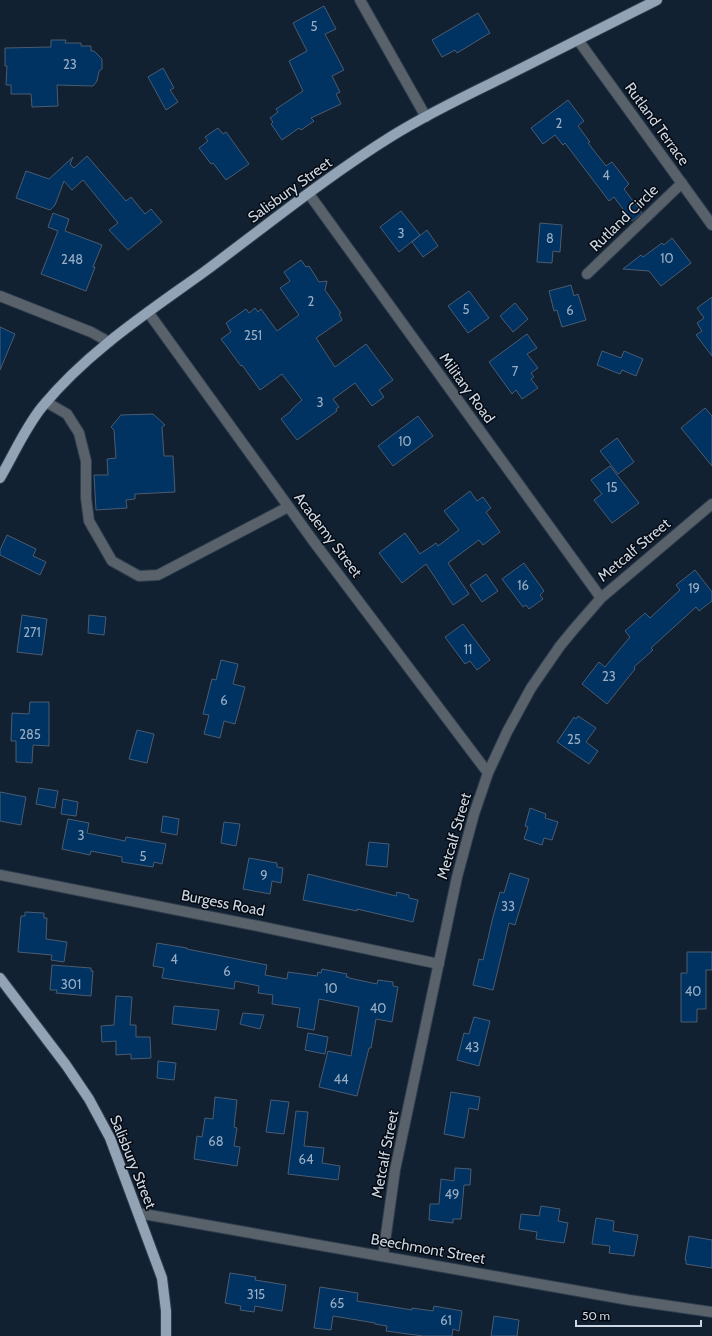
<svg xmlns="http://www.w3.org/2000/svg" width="712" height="1336" font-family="Cabin,sans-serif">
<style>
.building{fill:#003262;stroke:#4a5c71}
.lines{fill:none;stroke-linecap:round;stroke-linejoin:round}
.minor-casing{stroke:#2f3e4e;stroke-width:12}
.major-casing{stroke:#2f3e4e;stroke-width:12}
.minor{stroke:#59616a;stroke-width:10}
.major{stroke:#92a3b6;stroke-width:10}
.labels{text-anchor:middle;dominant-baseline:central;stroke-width:3;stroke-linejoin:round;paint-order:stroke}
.number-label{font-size:13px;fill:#99aec3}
.street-label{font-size:15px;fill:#ccd7e3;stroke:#050a12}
</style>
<rect width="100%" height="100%" fill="#112132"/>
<path class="building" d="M324,6L336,29L325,34L344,70L332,76L340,92L336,94L341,104L311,118L314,121L301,130L299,128L282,140L271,124L273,122L270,118L278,112L276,109L303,91L289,61L307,51L293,23Z
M478,13L490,33L457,53L455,50L442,57L432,40Z
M51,40H66L65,43H81V46H91V51H94L102,59V69L99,71L97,81L93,86L57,85L58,106L32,107L31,94H11V85H6L7,66H5V48L51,47Z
M163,68L174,88L170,90L178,102L166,110L148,77Z
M568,100L584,121L578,126L590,142L588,143L606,166L612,162L629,184L624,189L642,213L632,221L614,197L609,201L565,143L563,145L555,135L543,144L531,128Z
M218,128L223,134L226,132L249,164L226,180L213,163L211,164L199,148L208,141L205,137Z
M87,156L126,201L131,197L145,214L151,209L162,222L128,250L109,230L118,223L83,180L72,190L64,181L55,205L50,210L16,198L26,171L49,179L73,157L70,164L74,168Z
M401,211L420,235L399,252L380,227Z
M53,213L69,219L65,231L102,245L93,267H95L86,291L41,274L58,231L48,227Z
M540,223L562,225L560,252L553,251L552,263L537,262Z
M427,230L438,246L423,257L412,242Z
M672,238L691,263L661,286L649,271L623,269L641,255L643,257L662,243L664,245Z
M301,260L306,267L309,266L319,282L327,281L325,290L341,313L339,314L342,320L316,338L335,367L366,344L393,380L379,390L384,397L372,406L355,383L333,399L339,407L336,409L337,411L297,440L281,419L291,411L292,409L302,400L282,374L260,390L242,365L241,366L221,339L231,332L226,323L246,309L249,313L255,308L258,312L261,309L277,331L299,315L280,288L290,281L284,272Z
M571,285L574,296L578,294L586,320L562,327L557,310L554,311L549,291Z
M469,291L489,318L468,333L448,306Z
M712,297V356L696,335L702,331L697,323L704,318L697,308Z
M515,303L528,319L513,332L500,316Z
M0,327L15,334L0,370Z
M527,334L537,348L527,354L538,368L531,373L534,377L531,379L538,388L522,399L516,390L512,394L489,362Z
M602,351L621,358L624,351L643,359L636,376L622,370L620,374L597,365Z
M705,408L712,416V466L681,428Z
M153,414L165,425L162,427L164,456H173L175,492L135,494V499L126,500L127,508L96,510L94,475H108L107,459L116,458L114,430L111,427L121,415Z
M418,416L433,436L393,466L378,446Z
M617,438L634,462L618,474L600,451Z
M610,466L639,503L612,523L594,500L602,494L591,480Z
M470,491L477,501L483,497L491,508L486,512L500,532L483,545L479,540L448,563L469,594L453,605L426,564L402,583L379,553L405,533L420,554L436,543L438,546L459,530L444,511Z
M7,535L36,549L33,556L46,562L40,575L0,555V550Z
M524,563L544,591L540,595L543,599L529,609L526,605L523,607L502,579Z
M695,570L712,592V601L699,611L696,607L651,648L653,650L634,667L635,669L607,704L582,684L599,662L605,667L630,637L625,631L645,613L650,618L680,590L676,585Z
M486,574L498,591L482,602L470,585Z
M22,615L47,619L42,655L17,652Z
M89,615L106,617L104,635L88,633Z
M463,624L490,660L477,670L470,661L465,664L445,637Z
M221,660L238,664L233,684L245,687L235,724L224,721L220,738L204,734L209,715L203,714L212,679L216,680Z
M30,702H49V746L33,745L32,763L16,762V741H11L12,713L29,714Z
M578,716L596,728L586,742L598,751L589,764L557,742L574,717L576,719Z
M137,730L154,734L147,763L129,759Z
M39,788L58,791L55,808L36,804Z
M0,792L26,797L21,825L0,821Z
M63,799L78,802L76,816L61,814Z
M530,808L546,814L545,818L558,822L552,840L544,838L542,845L524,839L528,827L525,826Z
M163,816L179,819L177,835L161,832Z
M68,819L89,823L87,833L125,841L126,837L166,844L162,864L154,862L153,867L122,862V857L91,851L90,855L62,849Z
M224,822L240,824L236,846L221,843Z
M369,842L389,844L387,867L366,865Z
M249,858L277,863V867L283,868L281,883L272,881L270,894L243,889Z
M510,873L529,879L515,925L509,923L493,990L473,985L479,959L483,960L493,917L500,892L504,893Z
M308,874L396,896L397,892L409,895V898L418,900L413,922L357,909V911L303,900Z
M25,912L44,913V918H47L46,939L67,942L64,962L51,960L52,955L18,952L21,916H25Z
M157,943L187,948V949L267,965L265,975L287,979L288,972L317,976L318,972L321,973L322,969L347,974L346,977H349V978L377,984L378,980L393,982V986L398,987L392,1022L376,1019L371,1048H369L357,1096L319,1087L328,1051L351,1056L359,1007L319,999L314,1030L297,1027L300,1008L272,1004L273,995L258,993L259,986L235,981L234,989L162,978L164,968L153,966Z
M687,952H712V970H706V1009H697V1022H681V973H687Z
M52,965L91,968V971H93L91,996L56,993L57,990H50Z
M116,996L132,997L130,1025H136V1037H150L151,1058L131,1059V1054L116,1055V1041L102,1042L101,1026L114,1025Z
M174,1006L219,1010L216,1030L172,1024Z
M243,1013L264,1015L260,1029L240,1024Z
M474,1017L490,1021L479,1066L457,1060L464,1033L469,1034Z
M308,1033L328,1037L325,1054L305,1050Z
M158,1061L176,1063L174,1080L157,1078Z
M451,1092L480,1097L478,1110L469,1108L464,1138L444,1134Z
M215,1097L237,1100L234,1127L237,1128L234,1146L240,1147L237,1166L194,1159L197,1136L202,1137L205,1118L213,1119Z
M271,1100L289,1102L284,1134L266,1132Z
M296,1111L308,1112L304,1146L324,1148L322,1163L340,1166L338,1180L288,1174Z
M455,1168L471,1169L470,1185H464L461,1219H453V1223L429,1220L430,1204H439L441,1179L454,1181Z
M541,1206L560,1209L558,1221L568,1223L564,1243L536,1239L537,1232L519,1229L521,1214L539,1216Z
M596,1218L614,1221L613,1231L638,1235L634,1256L609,1253L610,1246L592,1244Z
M689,1236L712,1240V1268L686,1264V1260H685Z
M230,1273L256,1277L255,1280L286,1285L282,1311L255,1306L254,1312L240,1310L241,1306L225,1303Z
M320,1287L358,1293L357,1301L412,1310V1308L433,1311L434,1306L462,1311L459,1331L453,1329L452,1336H423L386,1331L387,1326L375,1324V1323L333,1316L331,1330L314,1328Z
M494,1316L519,1320L517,1336H491Z"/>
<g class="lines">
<g class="minor-casing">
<path id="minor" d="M360,0L426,117
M578,40L712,225
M309,194L601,598
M587,274L682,183
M0,296L91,332L109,342
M148,312L314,542L488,773
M46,402L67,414L79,433L86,461V498L89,521L112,561L139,576L158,575L288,507
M0,875L258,926L439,964
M138,1213L629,1300L712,1312
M383,1256L395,1170L457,877L474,814L488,773L507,732L531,688L560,646L574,629L601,598L712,504"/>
</g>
<g class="major-casing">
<path id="major" d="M0,478C14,454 25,428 42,407C87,352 147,313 204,272C266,226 326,177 392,136C427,114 465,96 502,78C554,52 605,26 657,0
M0,978L66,1065L89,1099L110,1138L162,1278L166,1311V1336"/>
</g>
<use href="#minor" class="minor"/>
<use href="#major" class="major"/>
</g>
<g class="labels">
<g class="number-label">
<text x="314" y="26">5</text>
<text x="70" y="64">23</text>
<text x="559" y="123">2</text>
<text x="606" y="175">4</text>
<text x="401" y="233">3</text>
<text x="550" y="238">8</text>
<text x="667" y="258">10</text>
<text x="72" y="259">248</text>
<text x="311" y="301">2</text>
<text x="466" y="309">5</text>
<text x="570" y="310">6</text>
<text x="253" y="335">251</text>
<text x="515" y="371">7</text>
<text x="320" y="402">3</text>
<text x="405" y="441">10</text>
<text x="612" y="487">15</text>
<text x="523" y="585">16</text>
<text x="694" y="588">19</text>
<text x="32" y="632">271</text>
<text x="468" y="649">11</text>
<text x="609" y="676">23</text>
<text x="224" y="700">6</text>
<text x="30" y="734">285</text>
<text x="574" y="739">25</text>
<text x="81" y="835">3</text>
<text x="143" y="856">5</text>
<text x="264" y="875">9</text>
<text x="508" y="906">33</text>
<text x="174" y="959">4</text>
<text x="227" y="971">6</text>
<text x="71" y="984">301</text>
<text x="331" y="988">10</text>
<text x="693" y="991">40</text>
<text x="378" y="1008">40</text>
<text x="472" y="1047">43</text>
<text x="341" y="1079">44</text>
<text x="216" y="1141">68</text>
<text x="306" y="1159">64</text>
<text x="452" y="1194">49</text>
<text x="256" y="1294">315</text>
<text x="337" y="1303">65</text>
<text x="446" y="1320">61</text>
</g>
<g class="street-label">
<text transform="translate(657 124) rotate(54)">Rutland Terrace</text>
<text transform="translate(290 190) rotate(-36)">Salisbury Street</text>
<text transform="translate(624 218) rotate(-44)">Rutland Circle</text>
<text transform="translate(467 388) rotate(54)">Military Road</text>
<text transform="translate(328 535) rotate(53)">Academy Street</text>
<text transform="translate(634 550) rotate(-40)">Metcalf Street</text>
<text transform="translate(454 836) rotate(-74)">Metcalf Street</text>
<text transform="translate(223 903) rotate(11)">Burgess Road</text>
<text transform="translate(385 1154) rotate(-79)">Metcalf Street</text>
<text transform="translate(133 1162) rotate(68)">Salisbury Street</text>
<text transform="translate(428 1249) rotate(10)">Beechmont Street</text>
</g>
</g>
<path d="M576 1320v6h125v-6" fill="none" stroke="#ccd7e3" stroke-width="2"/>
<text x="582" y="1320" font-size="12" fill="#ccd7e3" stroke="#050a12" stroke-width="3" paint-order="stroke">50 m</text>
</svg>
